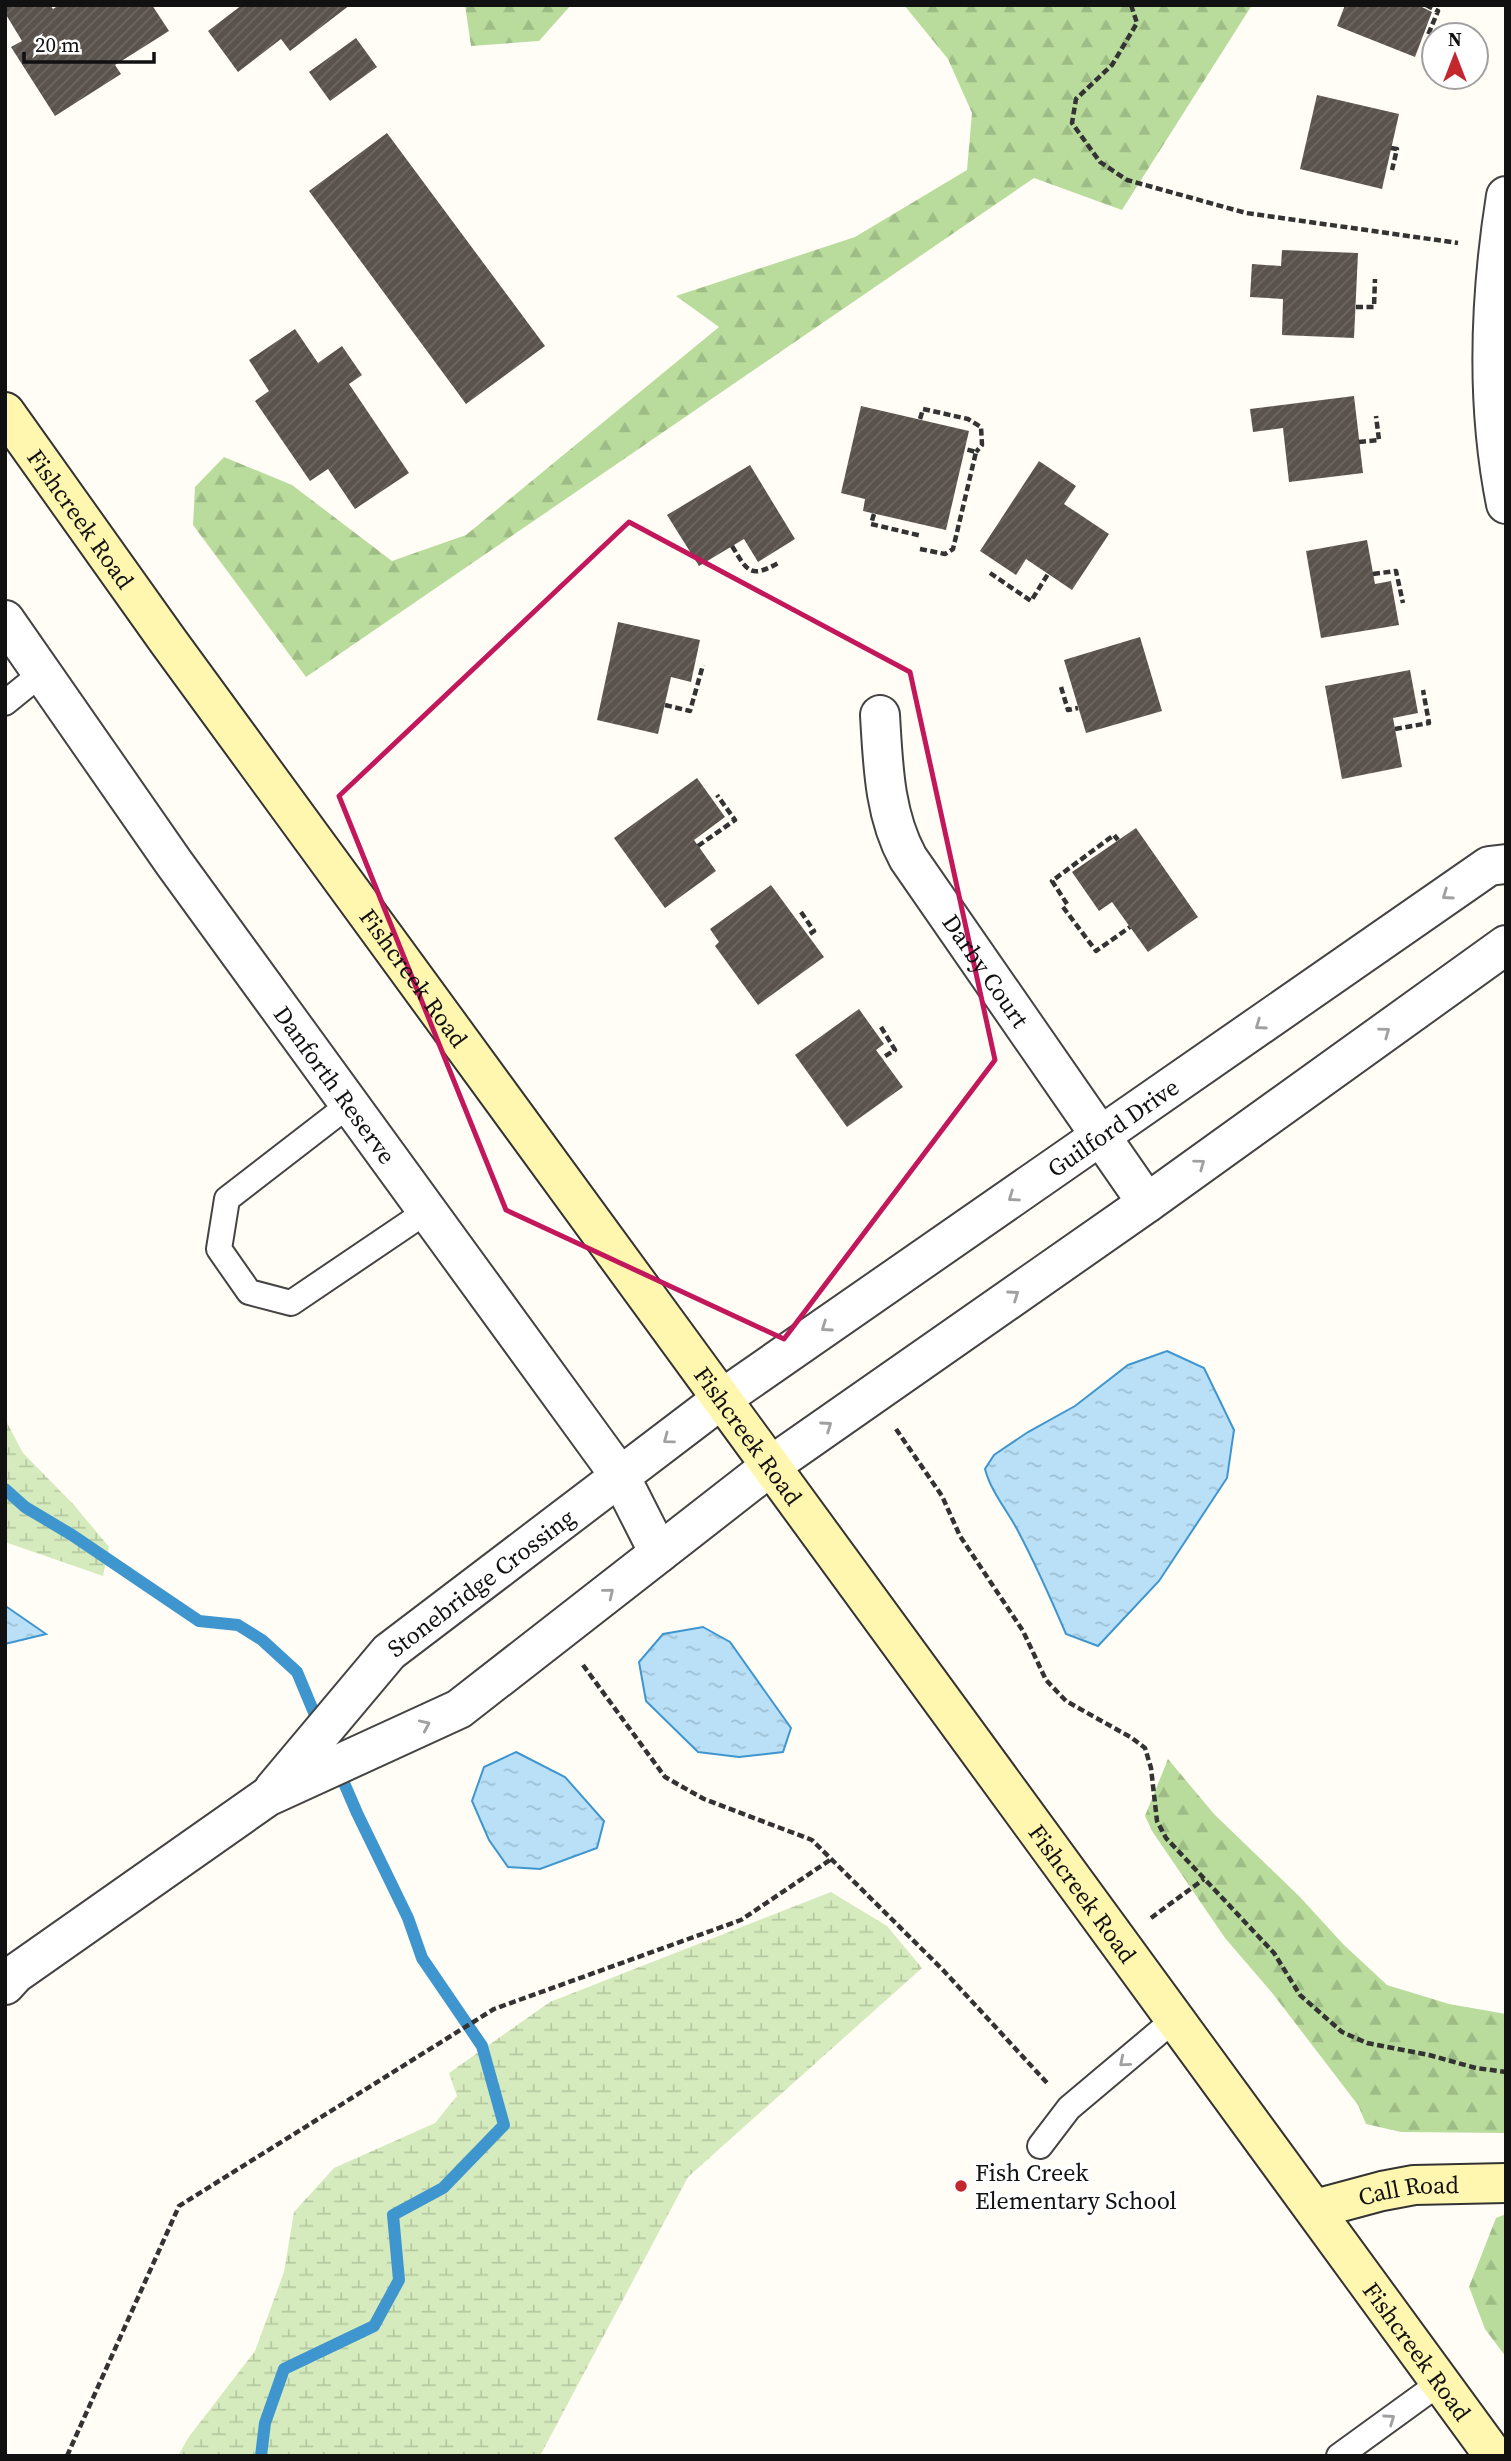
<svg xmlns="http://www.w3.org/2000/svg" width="1511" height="2461" font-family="'Source Serif 4',serif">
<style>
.forest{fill:url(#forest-firs)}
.wetland{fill:url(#wetland-marsh)}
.water{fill:url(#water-ripples);stroke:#3f96cf;stroke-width:2}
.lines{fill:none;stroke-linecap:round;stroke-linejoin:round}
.stream{stroke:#3f96cf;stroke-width:12}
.building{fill:url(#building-hatch)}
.lane-casing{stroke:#444;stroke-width:28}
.street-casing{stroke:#444;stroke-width:42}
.secondary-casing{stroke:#333;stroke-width:42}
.path{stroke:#333;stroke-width:4.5;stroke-dasharray:7 3.5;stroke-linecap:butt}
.lane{stroke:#fff;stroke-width:24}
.street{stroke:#fff;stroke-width:38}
.secondary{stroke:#fff6b0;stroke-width:38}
.oneway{stroke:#a0a0a0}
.marked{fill:none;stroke:#c2185b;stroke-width:5;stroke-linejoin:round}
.poi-dot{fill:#c4262e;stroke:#fff;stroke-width:2.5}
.labels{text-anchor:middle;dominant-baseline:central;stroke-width:7;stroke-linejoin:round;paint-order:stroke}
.street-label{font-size:24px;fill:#111;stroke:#fff}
.poi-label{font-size:24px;fill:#111;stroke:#fff;text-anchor:start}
</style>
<defs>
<pattern id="forest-firs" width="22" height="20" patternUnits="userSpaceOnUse" patternTransform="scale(1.75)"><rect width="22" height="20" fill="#b9dc9c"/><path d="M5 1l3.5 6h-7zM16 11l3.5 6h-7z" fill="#9ebc85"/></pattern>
<pattern id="wetland-marsh" width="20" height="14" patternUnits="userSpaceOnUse" patternTransform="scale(1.75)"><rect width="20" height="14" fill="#d5ebbd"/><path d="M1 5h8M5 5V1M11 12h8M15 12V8" fill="none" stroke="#b6c8a1"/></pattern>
<pattern id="water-ripples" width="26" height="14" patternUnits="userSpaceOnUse" patternTransform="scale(1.75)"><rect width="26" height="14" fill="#b9e0f7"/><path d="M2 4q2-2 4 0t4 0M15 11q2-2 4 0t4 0" fill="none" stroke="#9ebfd3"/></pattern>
<pattern id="building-hatch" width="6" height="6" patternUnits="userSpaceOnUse" patternTransform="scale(1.75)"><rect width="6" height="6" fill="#5a524d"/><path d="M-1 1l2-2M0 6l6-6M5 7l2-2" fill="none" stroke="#6d6662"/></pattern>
</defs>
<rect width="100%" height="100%" fill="#fffdf5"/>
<path class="forest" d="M465,5H571L539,41L471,46Z
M904,5H1252L1122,210L1034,178L306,677L193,525L195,487L224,457L292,485L392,561L466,535L719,327L676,296L855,237L967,170L972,113L948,59Z
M1168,1759L1214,1814L1300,1897L1343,1944L1387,1985L1449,2004L1506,2014V2133L1401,2132L1366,2124L1358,2105L1273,1994L1225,1938L1152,1831L1145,1816Z
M1506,2214V2357L1485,2329L1469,2287L1496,2218Z"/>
<path class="wetland" d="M5,1419L23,1453L74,1505L109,1547L103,1576L5,1542Z
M831,1892L887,1926L922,1968L688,2177L540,2456H178L188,2438L255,2351L284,2272L294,2212L334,2168L435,2123L457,2096L449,2073L550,2002Z"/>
<path class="water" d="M1167,1351L1204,1368L1234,1430L1227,1478L1159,1581L1098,1646L1066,1634C1051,1599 1036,1565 1018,1531C1007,1510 991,1492 985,1469L994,1455L1028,1432L1075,1406L1128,1365Z
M5,1606L7,1607L46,1634L5,1644Z
M703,1627L730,1642L791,1728L783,1752L739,1757L698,1752L646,1701L639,1662L663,1634Z
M516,1752L565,1777L604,1821L597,1848L540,1869L508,1867L489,1840L472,1801L484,1767Z"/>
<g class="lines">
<path class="stream" d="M5,1489L25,1507L72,1535L199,1621L238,1625L262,1640L297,1672L320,1727
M261,2456L265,2423L284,2369L374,2326L399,2280L393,2215L443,2188L504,2125L482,2046L422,1958L408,1918L357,1813L338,1769"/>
</g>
<path class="building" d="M5,5H50L53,9L59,5H152L169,31L115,65L121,74L55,116L11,47L22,41L5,13Z
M242,5H350L290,51L281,39L238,72L208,31Z
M1345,5H1418L1432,12L1415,57L1337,26Z
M356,38L377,67L330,101L309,72Z
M1317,95L1399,114L1382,189L1300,169Z
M387,133L545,346L466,404L309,191Z
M1282,250L1358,253L1354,338L1282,335L1283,299L1250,297L1252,264L1281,266Z
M295,329L318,363L342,346L362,375L349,384L409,473L355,509L328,469L310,481L255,401L269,391L249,360Z
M1354,396L1363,473L1289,482L1283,428L1253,432L1250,409Z
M861,406L969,431L946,530L863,511L865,499L841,493Z
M1039,461L1076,486L1064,504L1109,534L1072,590L1026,559L1016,575L980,551Z
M750,465L795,539L758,562L744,539L699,566L667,515Z
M1367,540L1375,584L1391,581L1399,625L1321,638L1306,551Z
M618,622L700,640L691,682L671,677L658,734L597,720Z
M1140,637L1162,711L1086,733L1064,660Z
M1410,670L1418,713L1393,718L1402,767L1342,779L1325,686Z
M697,778L725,817L694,840L716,871L665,908L614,838Z
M1136,828L1198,917L1148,952L1112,902L1099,911L1072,872Z
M771,885L824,957L758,1005L715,946L719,942L710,929Z
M859,1009L884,1044L876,1050L903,1087L847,1127L795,1055Z"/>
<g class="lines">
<g class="lane-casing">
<path id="lane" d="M5,703L42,673
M350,1104L227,1199L219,1249L249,1292L291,1303L427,1211
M1040,2146L1069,2108L1176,2018
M1339,2456L1441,2382"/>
</g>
<g class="street-casing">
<g id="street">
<path d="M1506,196C1490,297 1486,404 1506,504"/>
<path id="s1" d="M5,620L174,863L620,1476L659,1553"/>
<path id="s2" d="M880,715C883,764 884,814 908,858L1147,1203"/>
<path id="s3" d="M274,1789L389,1652L510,1560L723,1398L1489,866L1506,864"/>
<path d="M5,1985L15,1974L267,1797L459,1709L772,1465L1147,1203L1506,945"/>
</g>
</g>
<g class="secondary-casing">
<g id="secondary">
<path id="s4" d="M5,412L168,641L1494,2456"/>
<path id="s5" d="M1315,2209L1382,2191L1414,2185L1506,2183"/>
</g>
</g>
<path class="path" d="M1131,5L1137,23L1112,65L1076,99L1072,123L1100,162L1127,180L1246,213L1458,243
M1426,5L1438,11L1428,35
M1391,148L1397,149L1392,170
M1356,307H1374L1375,279
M920,419L923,409L968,419L981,427L982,445L976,452
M1359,442L1379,440L1376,416
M874,514L871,524L922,536
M732,546C748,572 750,579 780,562
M920,549L945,554L953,549L976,452L965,449
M990,573L1031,601L1048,574
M1373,574L1396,571L1403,603
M1061,687L1068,710L1078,708
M665,705L690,711L703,665
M1395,729L1429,723L1423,690
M698,846L735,820L717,795
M1067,904L1052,881L1114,835L1118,840
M1063,907L1096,951L1130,927
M801,912L814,931L808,935
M881,1027L895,1050L882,1058
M896,1429L942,1496L960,1536L1023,1631L1046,1680L1066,1701L1132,1738L1145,1748L1151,1768L1157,1821L1166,1838L1274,1953L1300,1995L1342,2032L1367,2043L1429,2055L1476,2068L1506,2072
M583,1665L665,1777L704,1799L812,1840L943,1970L1048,2084
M1151,1918L1204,1879
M67,2456L179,2206L494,2009L741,1920L830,1860"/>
<use href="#lane" class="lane"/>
<use href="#street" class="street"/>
<use href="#secondary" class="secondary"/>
</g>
<defs><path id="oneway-chevron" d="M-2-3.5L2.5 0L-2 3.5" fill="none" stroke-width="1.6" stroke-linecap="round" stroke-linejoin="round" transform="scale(1.75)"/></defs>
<g class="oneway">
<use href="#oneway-chevron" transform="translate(1447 895) rotate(145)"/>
<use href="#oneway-chevron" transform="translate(1260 1025) rotate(145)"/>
<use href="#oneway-chevron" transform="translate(1385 1032) rotate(-36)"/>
<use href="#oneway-chevron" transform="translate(1200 1164) rotate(-36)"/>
<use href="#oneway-chevron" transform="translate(1013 1197) rotate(145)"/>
<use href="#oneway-chevron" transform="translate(1014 1295) rotate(-35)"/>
<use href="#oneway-chevron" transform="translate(826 1327) rotate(145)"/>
<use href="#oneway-chevron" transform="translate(827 1426) rotate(-35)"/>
<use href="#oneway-chevron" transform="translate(668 1439) rotate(143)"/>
<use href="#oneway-chevron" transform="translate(609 1593) rotate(-39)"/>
<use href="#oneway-chevron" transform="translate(425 1725) rotate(-24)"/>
<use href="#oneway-chevron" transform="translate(1124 2062) rotate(140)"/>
<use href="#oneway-chevron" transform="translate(1390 2419) rotate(-35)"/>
</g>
<path class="marked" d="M629,522L910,672L995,1060L784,1339L506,1210L339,796Z"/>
<circle class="poi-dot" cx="961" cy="2186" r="7"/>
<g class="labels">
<g class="street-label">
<text stroke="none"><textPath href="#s4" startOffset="131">Fishcreek Road</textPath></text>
<text stroke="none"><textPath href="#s2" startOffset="284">Darby Court</textPath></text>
<text stroke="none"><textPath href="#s4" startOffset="698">Fishcreek Road</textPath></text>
<text stroke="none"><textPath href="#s1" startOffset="570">Danforth Reserve</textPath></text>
<text stroke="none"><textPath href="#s3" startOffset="1073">Guilford Drive</textPath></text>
<text stroke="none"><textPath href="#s4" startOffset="1265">Fishcreek Road</textPath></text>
<text stroke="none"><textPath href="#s3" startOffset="294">Stonebridge Crossing</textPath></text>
<text stroke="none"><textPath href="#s4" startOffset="1832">Fishcreek Road</textPath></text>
<text stroke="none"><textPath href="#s5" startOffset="96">Call Road</textPath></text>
<text stroke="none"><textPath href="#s4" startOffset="2399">Fishcreek Road</textPath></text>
</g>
<g class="poi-label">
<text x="975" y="2172">Fish Creek<tspan x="975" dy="28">Elementary School</tspan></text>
</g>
</g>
<rect width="1511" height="2461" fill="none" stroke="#111111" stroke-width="14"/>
<g transform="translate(1455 56)"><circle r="33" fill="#ffffff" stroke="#a0a0a0" stroke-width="2"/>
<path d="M0-5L12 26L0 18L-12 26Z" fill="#c4262e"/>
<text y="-10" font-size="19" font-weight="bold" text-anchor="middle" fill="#111111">N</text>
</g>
<path d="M24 52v10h130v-10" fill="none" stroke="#111111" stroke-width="3.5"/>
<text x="35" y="52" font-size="21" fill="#111111" stroke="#ffffff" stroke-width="5" paint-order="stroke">20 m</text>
</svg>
